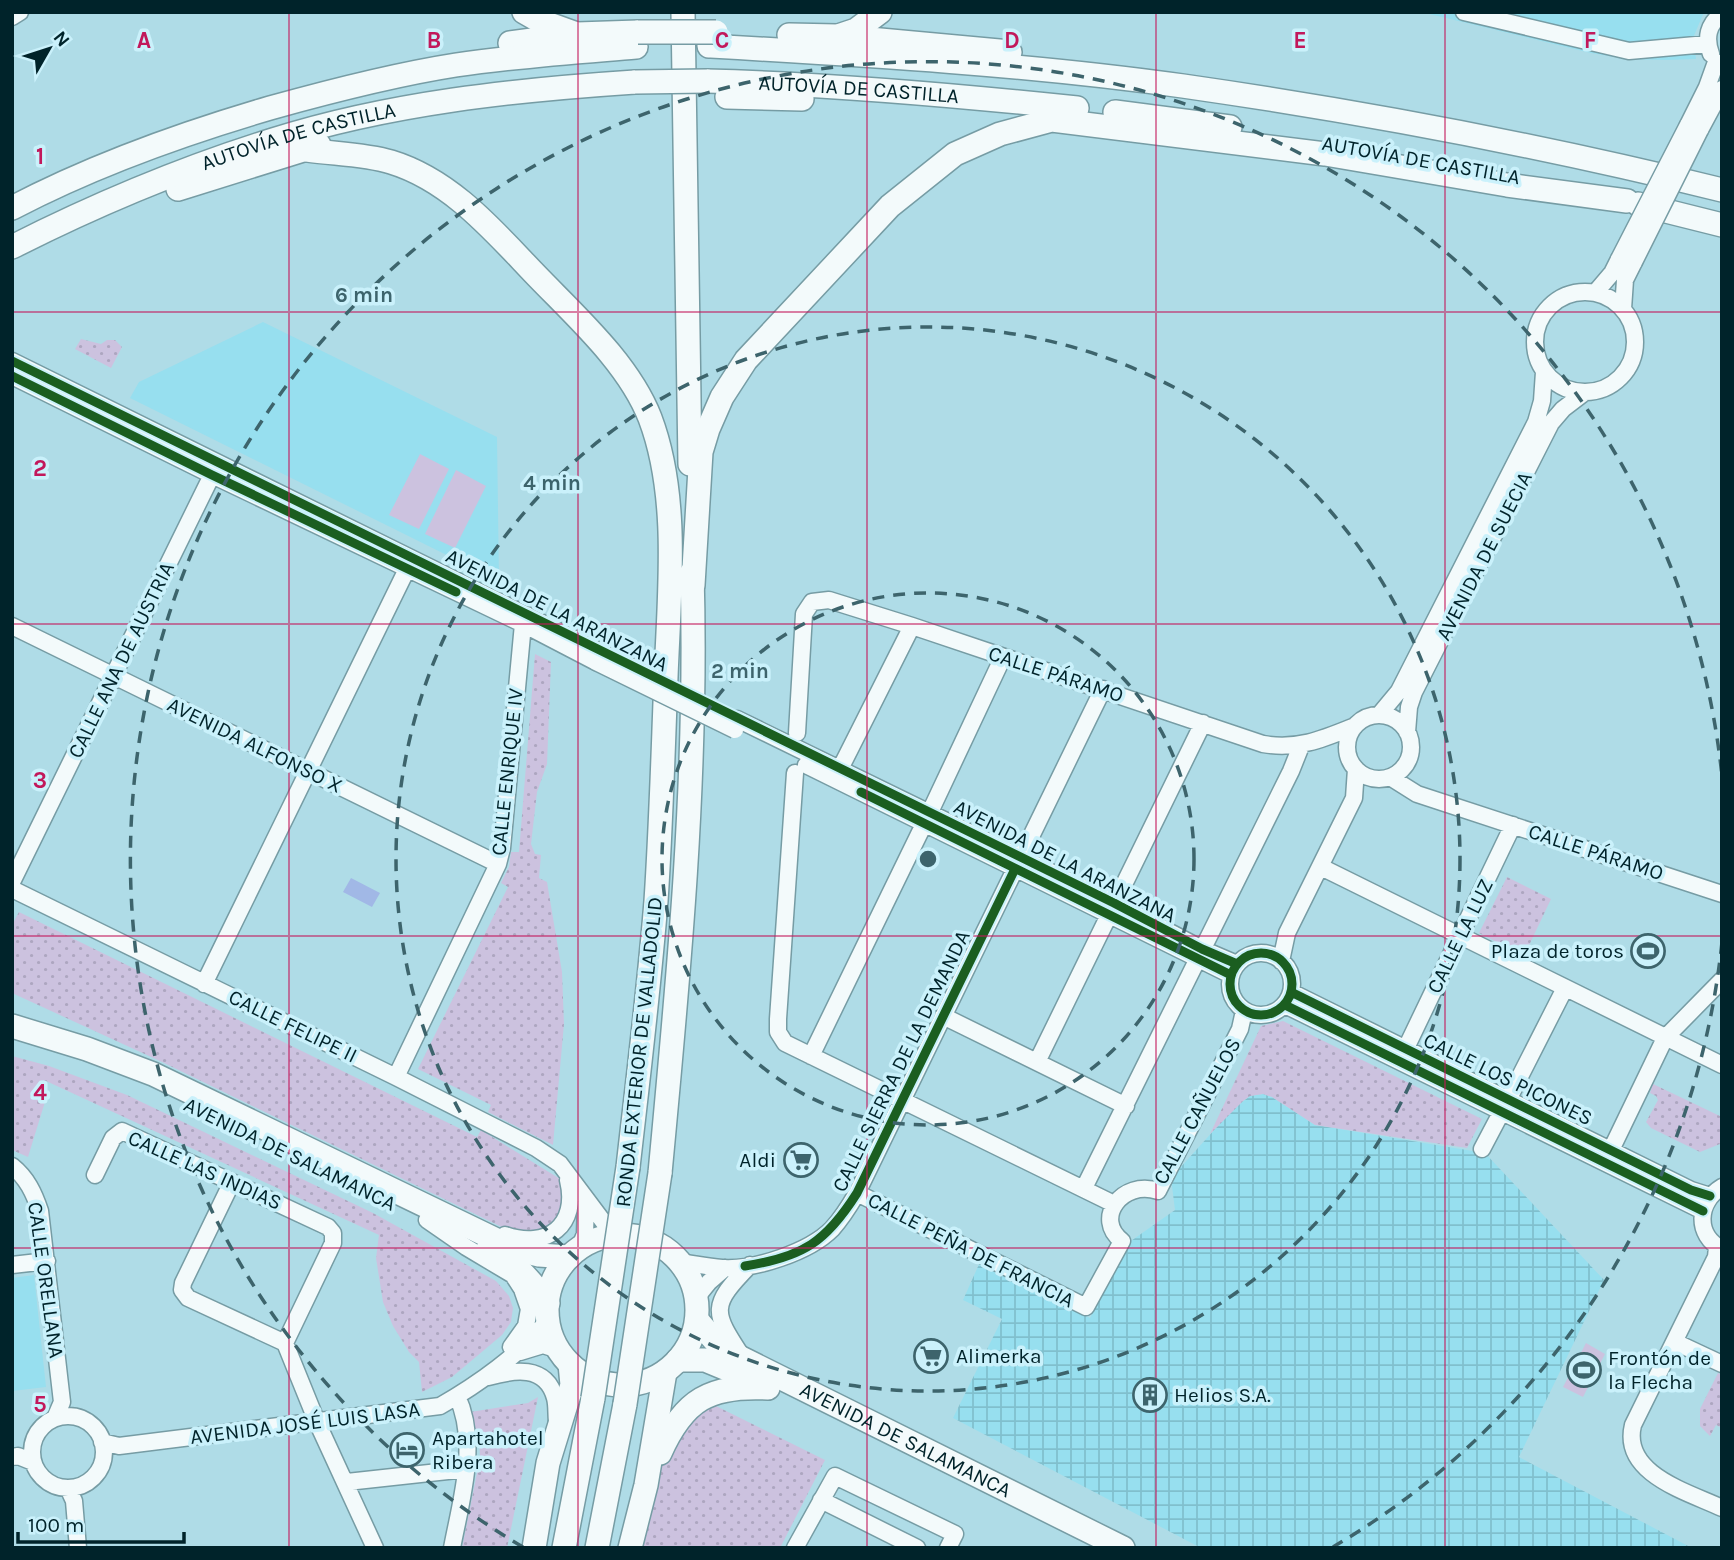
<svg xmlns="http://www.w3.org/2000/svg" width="1734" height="1560" font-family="Karla,sans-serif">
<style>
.built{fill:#97dfef}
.industrial{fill:url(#industrial-grid)}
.grass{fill:url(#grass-dots)}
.garden{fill:#ccc2df}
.water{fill:#a1b8e6}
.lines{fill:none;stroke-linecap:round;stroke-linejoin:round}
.minor-casing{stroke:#769ca4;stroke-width:19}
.highway-casing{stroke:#769ca4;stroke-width:26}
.minor{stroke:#f3fafb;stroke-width:16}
.highway{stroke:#f3fafb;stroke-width:23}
.minor-bridge-casing{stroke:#769ca4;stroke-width:19;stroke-linecap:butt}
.highway-bridge-casing{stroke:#769ca4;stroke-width:26;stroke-linecap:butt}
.minor-bridge{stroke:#f3fafb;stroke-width:16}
.highway-bridge{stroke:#f3fafb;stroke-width:23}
.cycleway-casing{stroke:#caf1fb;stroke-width:13}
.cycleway{stroke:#1b5e20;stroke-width:9}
.grid{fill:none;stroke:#c2185b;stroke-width:2;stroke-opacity:0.55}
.ring{fill:none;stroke:#3d646c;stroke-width:3.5;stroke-dasharray:12 9}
.labels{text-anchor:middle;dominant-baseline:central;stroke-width:7;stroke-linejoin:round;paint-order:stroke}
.street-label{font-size:21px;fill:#00232a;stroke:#caf1fb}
.poi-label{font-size:21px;fill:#00232a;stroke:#caf1fb;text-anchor:start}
.grid-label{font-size:23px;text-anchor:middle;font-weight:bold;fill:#c2185b;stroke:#caf1fb;stroke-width:7;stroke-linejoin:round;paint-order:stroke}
.centre{fill:#3d646c;stroke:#caf1fb;stroke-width:3.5}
.ring-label{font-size:21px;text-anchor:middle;font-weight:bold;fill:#3d646c;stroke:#caf1fb;stroke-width:7;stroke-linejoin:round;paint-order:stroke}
</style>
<defs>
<pattern id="industrial-grid" width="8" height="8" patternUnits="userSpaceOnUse" patternTransform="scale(1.75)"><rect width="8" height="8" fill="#97dfef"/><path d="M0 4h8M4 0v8" fill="none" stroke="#80bfcd"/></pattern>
<pattern id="grass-dots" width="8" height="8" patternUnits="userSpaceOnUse" patternTransform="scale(1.75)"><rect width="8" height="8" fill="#ccc2df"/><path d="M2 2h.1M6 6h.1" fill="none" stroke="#ada6c0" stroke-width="1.8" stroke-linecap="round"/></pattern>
</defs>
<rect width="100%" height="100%" fill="#afdce7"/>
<path class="built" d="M1421,12H1704L1693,38L1696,59L1667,60L1627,59L1591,53Z
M263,322L497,437L499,581L130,398L139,382Z
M34,1275L46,1387L12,1391V1278Z"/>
<path class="industrial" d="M1263,1094L1272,1097L1315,1125L1485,1153L1604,1280L1519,1457L1692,1548H1201L953,1418L1002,1319L963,1300L980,1262L1090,1318L1128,1243L1175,1210L1171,1178L1233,1109L1250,1096Z"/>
<path class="grass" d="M81,339L101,344L107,340H115L122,347L111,368L75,349Z
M535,654L551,662L547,764L537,792L531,844L535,854L541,855L539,878L547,882L562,972L564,1024L553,1145L488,1112L491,1105L418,1069L508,887L501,883L509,867L511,852H519Z
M1507,877L1551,899L1524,956L1479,933Z
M19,912L477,1137L481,1130L565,1182L568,1204L549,1231L516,1234L162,1062L12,993V925Z
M1283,1021L1482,1119L1467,1148L1315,1125L1272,1097L1263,1094L1250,1096L1243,1101L1210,1134L1261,1026Z
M12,1056L49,1066L127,1095L373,1213L496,1281L509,1296L513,1308L511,1322L502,1335L452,1377L422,1392L419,1362L409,1352L393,1326L383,1302L376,1258L379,1235L46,1081L48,1092L28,1157L12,1150Z
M1653,1084L1722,1117L1720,1144L1700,1152L1651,1128L1646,1122L1658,1100L1656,1096L1650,1093Z
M1718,1373L1722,1375V1428L1716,1425L1710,1436L1700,1426V1409Z
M538,1397L507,1548H462L480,1458L479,1430L471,1427L470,1412L528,1403Z
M706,1401L825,1460L780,1548H633L650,1487L669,1440Z"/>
<path class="garden" d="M420,454L449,469L419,529L389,515Z
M456,470L486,486L455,548L425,534Z
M1586,1343L1605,1354L1583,1397L1563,1387Z"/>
<path class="water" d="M351,878L380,893L372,907L343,892Z"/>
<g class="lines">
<g class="minor-casing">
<path id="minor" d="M1464,12L1629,51L1707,44
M12,17L20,12
M1711,54C1705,37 1708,25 1722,13
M1688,125L1707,87L1716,62
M1700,130L1722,89
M1535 342a50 50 0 1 1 100 0a50 50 0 1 1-100 0Z
M1595,293L1612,273L1619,259
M1623,309L1625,280L1634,262
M12,361L601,652
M12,376L212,475L523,624L596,662
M12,626L498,864
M1379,715L1399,691L1536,422L1542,401L1544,372
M1347 747a32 32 0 1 1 64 0a32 32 0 1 1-64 0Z
M737,719L1114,903L1202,949L1237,964
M1407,732L1409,707L1414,692L1551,423L1563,409L1584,393
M797,733L804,614L812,602L829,600L912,626L1263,744C1298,750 1323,739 1355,726
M806,765L1231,975
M840,769L912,626
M795,773L778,1019V1032L785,1043L1114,1204
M1390,777L1417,794L1722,894
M930,812L1003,657
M1321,867L1722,1065
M12,882L212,475
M12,889L396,1077L536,1148L560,1164L614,1236
M1230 984a31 31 0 1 1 62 0a31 31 0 1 1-62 0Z
M1281,961L1287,933L1354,798L1356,769
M204,984L407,569
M1291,992L1691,1190L1710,1196
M1285,1005L1703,1211
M943,1016L1126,1106
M1406,1048L1513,825
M811,1056L924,824
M1037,1062L1203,723
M396,1077L498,864L502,848L523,624L527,615
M1508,1100L1565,988
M1482,1149L1502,1111
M1611,1150L1665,1038L1722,980
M12,1166C27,1178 34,1193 40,1211L62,1402L56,1416
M95,1175L113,1138L122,1131L328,1227L333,1233V1243L285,1343
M232,1182L183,1283L182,1290L188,1298L285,1343L317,1422L375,1548
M1722,1187C1697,1202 1695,1235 1722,1249
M1084,1188L1291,771L1301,746
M857,1193L1086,1307L1122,1241C1093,1219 1122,1179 1158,1191L1240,1029L1244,1011
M427,1220L466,1247L513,1275L522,1289L529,1309L526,1326L511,1347
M505,1235C547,1250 579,1225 568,1180
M1717,1247L1716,1257L1633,1425C1621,1474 1688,1492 1722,1508
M579,1249L585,1234L586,1202
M679,1262C694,1264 708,1267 722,1268C755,1270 809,1252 832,1229C842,1218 850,1205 857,1193L1103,689
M12,1265L47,1261
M696,1298L709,1282L725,1268
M1675,1342L1722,1364
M520,1352L543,1345L559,1350
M743,1358C712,1311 710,1306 750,1265
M488,1377C513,1370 546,1364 555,1398C557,1405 556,1413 557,1421
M32 1452a36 36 0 1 1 72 0a36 36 0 1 1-72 0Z
M102,1442L119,1446L440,1406C477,1385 521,1354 548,1320
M12,1457L18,1456L33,1462
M347,1482L466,1469
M68,1488L74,1501L78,1548
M821,1500L917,1548
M452,1548C461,1500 479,1443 457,1396
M795,1548L835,1476L955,1534L948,1548"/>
</g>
<g class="highway-casing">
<g id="highway">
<path d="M524,12L538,20L574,33"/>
<path d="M683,12L690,464"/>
<path d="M789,35L837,36L1010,52"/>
<path d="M841,35L856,30L880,12"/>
<path d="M510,43L577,34L638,32"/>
<path d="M709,46C867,55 1026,64 1183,86C1364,112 1544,146 1722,190"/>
<path id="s1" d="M707,81C831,84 954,95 1077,108"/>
<path d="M727,97L802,99"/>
<path d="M1115,112L1230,127"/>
<path d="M307,150C334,154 364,154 391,162C450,180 492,229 533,272C574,315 628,362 650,418C680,497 669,594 666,677C663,752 661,827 656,901C649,990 638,1079 628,1167"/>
<path d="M178,189L319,145"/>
<path d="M1638,204L1722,225"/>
<path d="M12,208C94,165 181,134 270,108C331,91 392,75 456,65C516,56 576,52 636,47"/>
<path id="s2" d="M12,247C97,204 183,168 273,140C390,103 514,90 635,82"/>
<path d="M693,585L701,452L708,429L722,397L746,360L890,206L955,154L1000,134L1052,120L1325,154L1507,185L1627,201"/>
<path d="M12,1026L87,1049L153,1074L515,1249L539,1255L569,1257"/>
<path d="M660,1173C679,973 698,773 692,572"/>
<circle cx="622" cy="1310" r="75"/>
<path d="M488,1249C517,1263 529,1279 548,1303"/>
<path id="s3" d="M697,1320L721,1348L1123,1548"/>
<path d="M678,1360H705L746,1377"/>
<path d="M660,1453C684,1399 710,1385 768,1388"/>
<path d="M534,1548L548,1463L572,1385L570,1364"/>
<path d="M564,1548L593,1398"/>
<path d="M597,1548L625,1404"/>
<path d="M630,1548L646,1485L665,1372"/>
</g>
</g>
<use href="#minor" class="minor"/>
<use href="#highway" class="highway"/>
<g class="minor-bridge-casing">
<path id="minor-bridge" d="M1619,259L1688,125
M1634,262L1700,130
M601,652L647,674
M596,662L735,730"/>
</g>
<g class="highway-bridge-casing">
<path id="highway-bridge" d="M638,32H716
M635,82L707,81
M593,1398L628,1167
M625,1404L660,1173"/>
</g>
<use href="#minor-bridge" class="minor-bridge"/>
<use href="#highway-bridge" class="highway-bridge"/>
<g class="cycleway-casing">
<path id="cycleway" d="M12,361L1114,903L1202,949L1237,964
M12,376L212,475L456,592
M861,792L1231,975
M1230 984a31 31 0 1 1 62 0a31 31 0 1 1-62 0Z
M1291,992L1691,1190L1710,1196
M1285,1005L1703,1211
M745,1266C803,1257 826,1242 857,1193L1015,869"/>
</g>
<use href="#cycleway" class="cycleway"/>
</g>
<path class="grid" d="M289,12V1548M578,12V1548M867,12V1548M1156,12V1548M1445,12V1548M12,312H1722M12,624H1722M12,936H1722M12,1248H1722"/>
<g class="ring">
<circle cx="928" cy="859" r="266"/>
<circle cx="928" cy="859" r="532"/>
<path d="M1722 942A798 798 0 0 1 1333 1547M523 1547A798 798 0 1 1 1722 776"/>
</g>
<defs>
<g id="stadium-ring" transform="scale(1.75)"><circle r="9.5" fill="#caf1fb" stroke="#3d646c" stroke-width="1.5"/><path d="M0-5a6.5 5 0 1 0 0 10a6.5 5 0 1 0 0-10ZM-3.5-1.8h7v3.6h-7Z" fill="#3d646c"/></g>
<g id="supermarket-ring" transform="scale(1.75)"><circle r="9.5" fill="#caf1fb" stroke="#3d646c" stroke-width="1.5"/><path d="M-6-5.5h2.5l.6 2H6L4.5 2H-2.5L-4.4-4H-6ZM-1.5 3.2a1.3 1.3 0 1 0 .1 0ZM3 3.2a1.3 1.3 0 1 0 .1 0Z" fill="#3d646c"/></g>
<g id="building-ring" transform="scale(1.75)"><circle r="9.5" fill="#caf1fb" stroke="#3d646c" stroke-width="1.5"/><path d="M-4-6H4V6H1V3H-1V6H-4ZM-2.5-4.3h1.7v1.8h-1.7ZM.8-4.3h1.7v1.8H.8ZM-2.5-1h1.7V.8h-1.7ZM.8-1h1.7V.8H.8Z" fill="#3d646c"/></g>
<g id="hotel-ring" transform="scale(1.75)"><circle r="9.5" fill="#caf1fb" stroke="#3d646c" stroke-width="1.5"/><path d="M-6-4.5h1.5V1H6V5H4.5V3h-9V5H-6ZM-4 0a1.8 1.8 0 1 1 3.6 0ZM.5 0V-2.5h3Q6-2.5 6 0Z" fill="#3d646c"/></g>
</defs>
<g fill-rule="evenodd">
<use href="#stadium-ring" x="1648" y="951"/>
<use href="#supermarket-ring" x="801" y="1160"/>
<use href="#supermarket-ring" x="931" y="1356"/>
<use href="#stadium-ring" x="1584" y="1370"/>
<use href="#building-ring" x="1150" y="1395"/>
<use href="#hotel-ring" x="407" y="1450"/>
</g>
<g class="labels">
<g class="street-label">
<text stroke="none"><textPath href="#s1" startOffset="152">AUTOVÍA DE CASTILLA</textPath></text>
<text stroke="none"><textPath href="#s2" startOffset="308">AUTOVÍA DE CASTILLA</textPath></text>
<text transform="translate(1421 160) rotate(10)">AUTOVÍA DE CASTILLA</text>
<text transform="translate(1484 556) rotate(-63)">AVENIDA DE SUECIA</text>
<text transform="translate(557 610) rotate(27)">AVENIDA DE LA ARANZANA</text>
<text transform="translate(121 660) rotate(-64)">CALLE ANA DE AUSTRIA</text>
<text transform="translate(1056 674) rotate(18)">CALLE PÁRAMO</text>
<text transform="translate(255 745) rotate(26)">AVENIDA ALFONSO X</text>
<text transform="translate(507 772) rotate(-84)">CALLE ENRIQUE IV</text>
<text transform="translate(1596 852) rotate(18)">CALLE PÁRAMO</text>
<text transform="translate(1065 861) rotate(27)">AVENIDA DE LA ARANZANA</text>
<text transform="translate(1460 936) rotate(-64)">CALLE LA LUZ</text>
<text transform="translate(293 1026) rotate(26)">CALLE FELIPE II</text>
<text transform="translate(639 1052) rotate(-84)">RONDA EXTERIOR DE VALLADOLID</text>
<text transform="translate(901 1061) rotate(-64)">CALLE SIERRA DE LA DEMANDA</text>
<text transform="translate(1508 1079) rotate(26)">CALLE LOS PICONES</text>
<text transform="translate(1197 1111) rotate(-62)">CALLE CAÑUELOS</text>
<text transform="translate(290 1154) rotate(26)">AVENIDA DE SALAMANCA</text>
<text transform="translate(205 1170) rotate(24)">CALLE LAS INDIAS</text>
<text transform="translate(971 1250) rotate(27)">CALLE PEÑA DE FRANCIA</text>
<text transform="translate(46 1280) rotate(82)">CALLE ORELLANA</text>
<text transform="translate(305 1423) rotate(-7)">AVENIDA JOSÉ LUIS LASA</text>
<text stroke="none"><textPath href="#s3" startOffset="243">AVENIDA DE SALAMANCA</textPath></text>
</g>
<g class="poi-label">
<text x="1624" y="951" text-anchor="end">Plaza de toros</text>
<text x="776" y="1160" text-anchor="end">Aldi</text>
<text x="956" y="1356">Alimerka</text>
<text x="1608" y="1358">Frontón de<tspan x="1608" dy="24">la Flecha</tspan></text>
<text x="1174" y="1395">Helios S.A.</text>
<text x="432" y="1438">Apartahotel<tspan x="432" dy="24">Ribera</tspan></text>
</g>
</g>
<g class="grid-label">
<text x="144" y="48">A</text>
<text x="434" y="48">B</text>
<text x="722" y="48">C</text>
<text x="1012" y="48">D</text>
<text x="1300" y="48">E</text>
<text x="1590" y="48">F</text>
<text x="40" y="164">1</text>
<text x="40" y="476">2</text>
<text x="40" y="788">3</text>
<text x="40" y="1100">4</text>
<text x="40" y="1412">5</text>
</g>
<circle cx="928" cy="859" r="10" class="centre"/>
<g class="ring-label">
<text x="364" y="302">6 min</text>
<text x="552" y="490">4 min</text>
<text x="740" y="678">2 min</text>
</g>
<rect width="1734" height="1560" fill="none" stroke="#00232a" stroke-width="28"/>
<g transform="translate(49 49) rotate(51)" stroke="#caf1fb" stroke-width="5" paint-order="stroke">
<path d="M0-5L12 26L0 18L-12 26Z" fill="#00232a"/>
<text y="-10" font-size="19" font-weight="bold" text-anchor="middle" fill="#00232a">N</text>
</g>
<path d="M18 1532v10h166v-10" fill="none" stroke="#00232a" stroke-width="3.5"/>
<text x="28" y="1532" font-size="21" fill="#00232a" stroke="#caf1fb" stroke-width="5" paint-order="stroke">100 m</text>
</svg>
